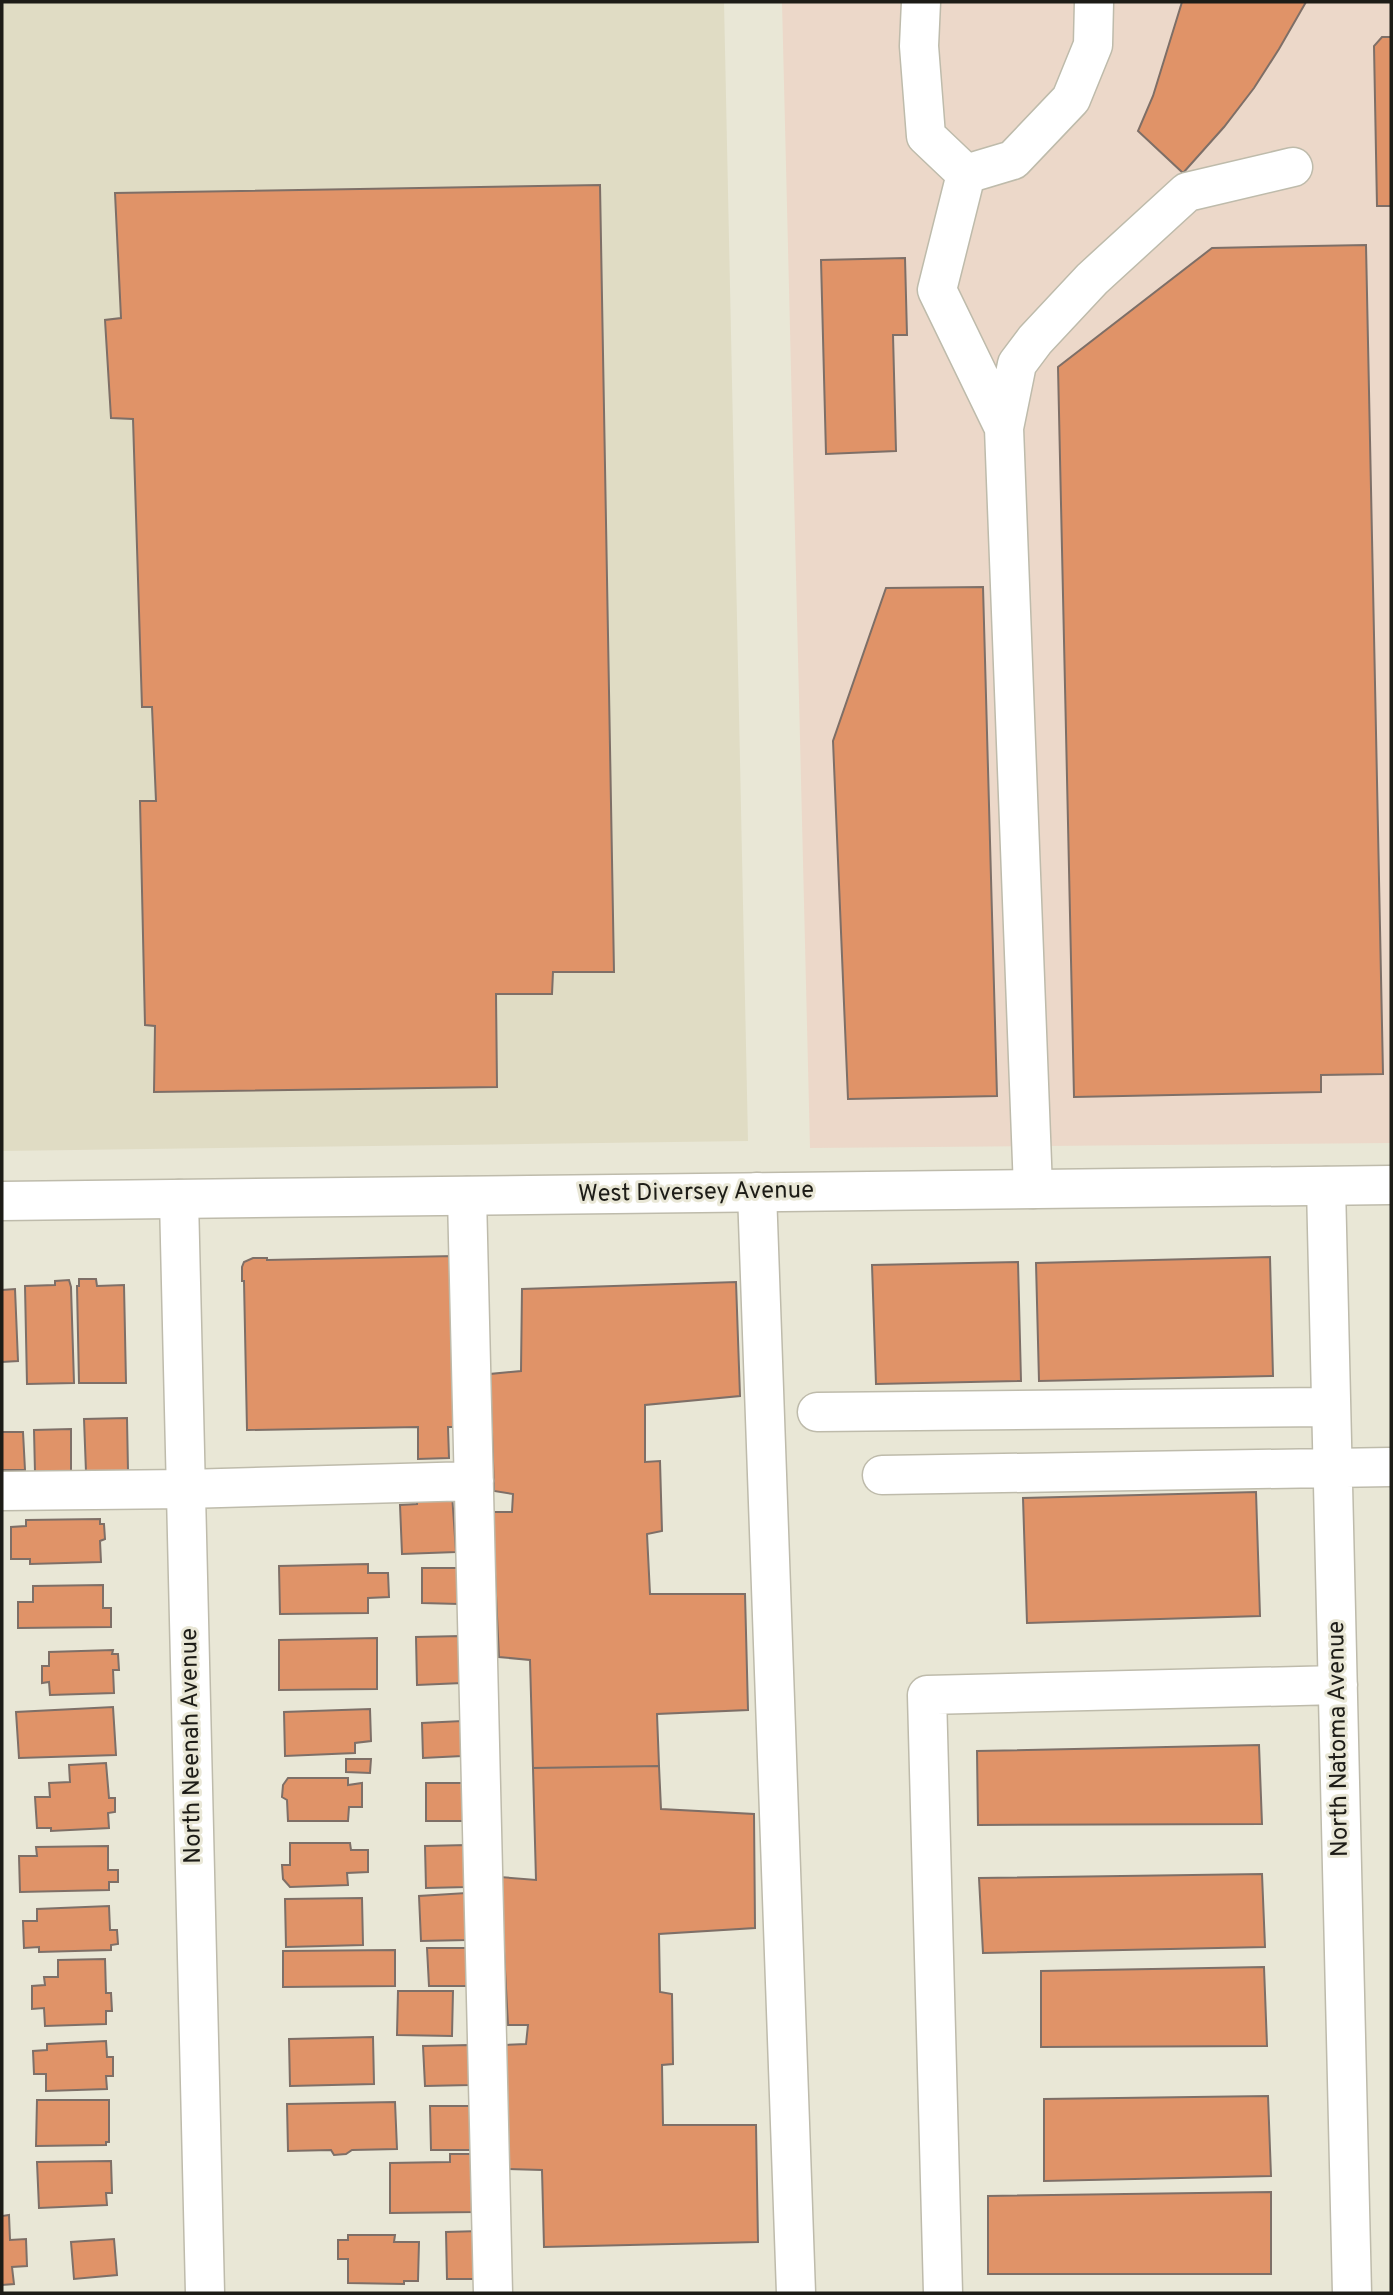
<svg xmlns="http://www.w3.org/2000/svg" width="1393" height="2295" font-family="Overpass,sans-serif">
<style>
.built{fill:#e0dcc4}
.industrial{fill:#ecd8c9}
.building{fill:#e09368;stroke:#7e6f67;stroke-width:2}
.lines{fill:none;stroke-linecap:round;stroke-linejoin:round}
.minor-casing{stroke:#bebbab;stroke-width:41}
.major-casing{stroke:#bebbab;stroke-width:41}
.minor{stroke:#fff;stroke-width:38}
.major{stroke:#fff;stroke-width:38}
.labels{text-anchor:middle;dominant-baseline:central;stroke-width:6;stroke-linejoin:round;paint-order:stroke}
.street-label{font-size:24px;fill:#1d1c17;stroke:#e9e7d6}
</style>
<rect width="100%" height="100%" fill="#e9e7d6"/>
<path class="built" d="M2,2H724L748,1141L2,1151Z"/>
<path class="industrial" d="M782,2H1391V1143L810,1148Z"/>
<path class="building" d="M1182,2H1306L1279,49L1254,88L1224,127L1183,173L1138,131L1153,96Z
M1382,37H1391V206H1377L1374,46Z
M600,185L614,972H553L552,994H496L497,1087L154,1092L155,1026L145,1025L140,801H156L152,707H142L133,419L111,418L105,320L121,318L115,193Z
M1366,245L1383,1074L1321,1075V1092L1074,1097L1058,367L1212,248Z
M905,258L907,335H893L896,451L826,454L821,260Z
M983,587L997,1096L848,1099L833,741L886,588Z
M454,1256L458,1427H448L449,1458L418,1459V1427L247,1430L244,1281H242V1267L244,1262L253,1258H267V1260Z
M1270,1257L1273,1376L1039,1381L1036,1263Z
M1018,1262L1021,1381L876,1384L872,1265Z
M79,1279H96L97,1286L124,1285L126,1383H79L77,1286H79Z
M69,1280L71,1287L74,1383L27,1384L25,1286L55,1285V1281Z
M736,1282L740,1396L645,1405V1462L660,1461L662,1531L647,1534L650,1594H745L748,1710L657,1714L659,1766L533,1768L530,1660L499,1657L492,1512H512L513,1494L494,1491L490,1374L521,1371L522,1289Z
M15,1289L18,1361L2,1362V1290Z
M127,1418L128,1471L86,1472L84,1419Z
M71,1429V1471L35,1473L34,1430Z
M2,1432H23L25,1470H2Z
M1256,1492L1260,1616L1027,1623L1023,1498Z
M452,1494L456,1552L402,1554L400,1505L417,1504V1496Z
M100,1519V1524H104L105,1539L100,1541L101,1562L30,1564V1559H11V1527L26,1526V1520Z
M368,1564V1573H388L389,1597L368,1598V1613L280,1614L279,1566Z
M422,1568H459V1604L422,1603Z
M103,1585V1608H111V1627L18,1628V1602H33V1586Z
M460,1636L462,1683L417,1685L416,1637Z
M377,1638V1689L279,1690V1640Z
M113,1650L112,1654H118L119,1670H113L114,1693L50,1695L49,1682L42,1683V1666H49V1652Z
M113,1707L116,1755L19,1758L16,1712Z
M370,1709L371,1741L355,1743V1753L285,1756L284,1712Z
M462,1721V1756L423,1758L422,1723Z
M1259,1745L1262,1824L978,1825L977,1751Z
M346,1759H371L370,1773L346,1772Z
M106,1763L109,1798H115V1812L108,1813L109,1828L51,1831V1828H37L35,1797H50L49,1783L70,1782L69,1765Z
M659,1766L661,1809L754,1814L755,1928L659,1934L660,1992L672,1994L673,2064L662,2065L663,2125H756L758,2242L544,2247L542,2170L507,2169L505,2045L526,2044L528,2025H508L500,1877L536,1880L533,1768Z
M288,1778H348V1785L362,1783V1807H349L348,1821H288L287,1800L282,1797L283,1785Z
M426,1783H463L464,1821H426Z
M290,1843H350L351,1850H368V1872L347,1873L348,1885L290,1887L283,1879L282,1865H290Z
M466,1845V1887L426,1888L425,1846Z
M108,1846V1870H118V1882H109V1890L20,1892L19,1856H37L36,1847Z
M1262,1874L1265,1947L983,1953L979,1878Z
M466,1893L467,1940L421,1941L419,1896Z
M362,1898L363,1945L286,1947L285,1899Z
M109,1906L110,1930H117L118,1944L111,1945V1950L39,1952V1947L24,1948L23,1921H37V1909Z
M427,1948H467V1986H429Z
M395,1950V1986L283,1987V1951Z
M105,1959L106,1993H111L112,2011H106V2024L45,2026L44,2008L32,2009V1986L45,1985L44,1977H58V1960Z
M1264,1967L1267,2046L1041,2047V1971Z
M398,1991H453L452,2036L397,2035Z
M373,2037L374,2084L290,2086L289,2039Z
M106,2041L107,2057H113V2076H106L107,2089L46,2091V2074H34L33,2051L47,2050V2044Z
M469,2045L470,2085L425,2086L423,2046Z
M1268,2096L1271,2176L1044,2181V2099Z
M37,2100H109V2142H106V2145L36,2146Z
M395,2102L397,2149L352,2150L346,2154L334,2155L331,2150L288,2151L287,2104Z
M430,2106H471L472,2150H431Z
M450,2154H474L476,2212L390,2213V2163L450,2162Z
M111,2161L112,2193H106L107,2205L39,2208L37,2162Z
M1271,2192V2274H988V2196Z
M9,2215L10,2240L26,2239L27,2266L12,2267L14,2284L2,2285V2216Z
M480,2231L481,2279H447L446,2232Z
M348,2235H395L394,2242H419L418,2281H404V2284L348,2283V2259H338V2240H348Z
M114,2239L117,2275L74,2279L71,2242Z"/>
<g class="lines">
<g class="minor-casing">
<path id="minor" d="M921,2L919,46L926,136L966,174L1013,160L1071,99L1093,45L1094,2
M966,174L937,290L1004,428
M1326,1186L1352,2293
M1033,1189L1004,428L1017,364L1035,340L1092,279L1187,192L1293,167
M757,1192L796,2293
M467,1196L493,2293
M179,1199L205,2293
M817,1412L1331,1407
M882,1475L1391,1467
M2,1491L186,1489L474,1481
M943,2293L927,1695L1338,1685"/>
</g>
<g class="major-casing">
<path id="major" d="M2,1201L1391,1185"/>
</g>
<use href="#minor" class="minor"/>
<use href="#major" class="major"/>
</g>
<g class="labels">
<g class="street-label">
<text transform="translate(696 1193) rotate(-1)">West Diversey Avenue</text>
<text transform="translate(1339 1739) rotate(-91)">North Natoma Avenue</text>
<text transform="translate(192 1746) rotate(-91)">North Neenah Avenue</text>
</g>
</g>
<rect width="1393" height="2295" fill="none" stroke="#1d1c17" stroke-width="7"/>
</svg>
